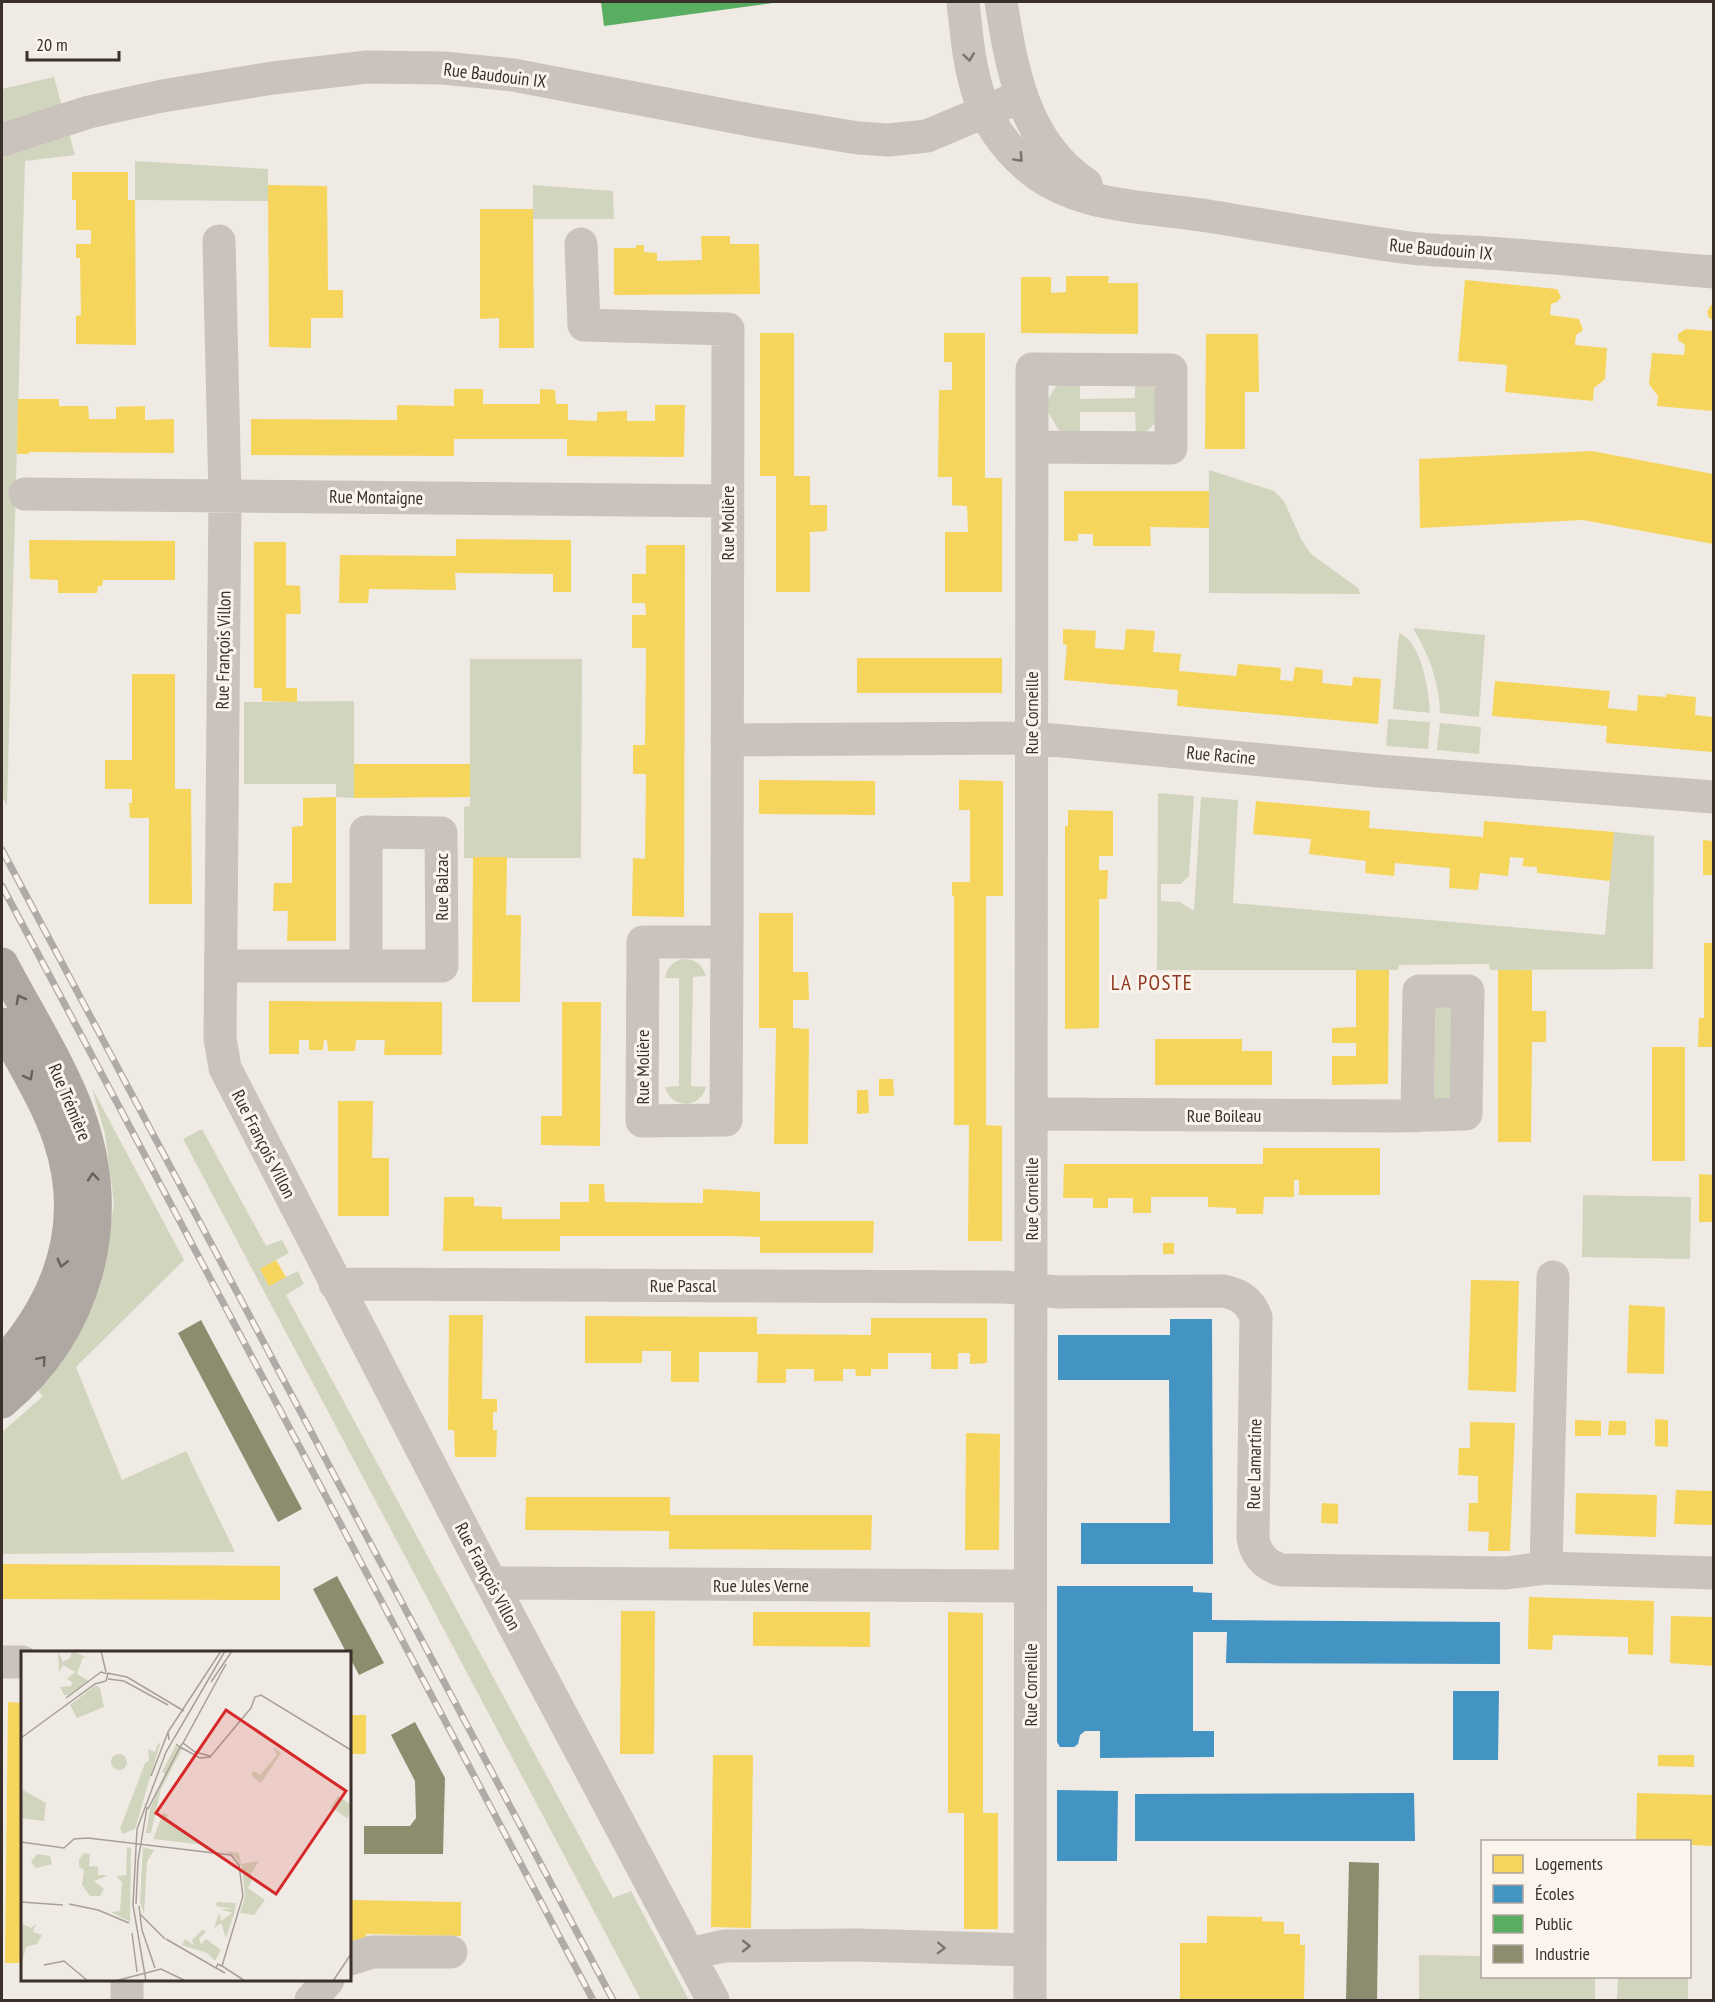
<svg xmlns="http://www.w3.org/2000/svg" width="1715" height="2002" font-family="'PT Sans Narrow',sans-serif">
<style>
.green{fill:#d2d5be}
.homes{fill:#f6d55c}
.schools{fill:#4393c3}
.public{fill:#5aae61}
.industry{fill:#8c8c6e}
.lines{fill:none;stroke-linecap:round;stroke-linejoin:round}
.minor{stroke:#c9c2bd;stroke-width:33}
.major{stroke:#aea7a2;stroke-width:33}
.rail-casing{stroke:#b1aba8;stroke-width:7}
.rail{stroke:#fbf4ed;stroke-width:4.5;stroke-dasharray:14;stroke-linecap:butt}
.oneway{stroke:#7b716d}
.oneway2{stroke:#695f5b}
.labels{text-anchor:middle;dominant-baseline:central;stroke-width:6;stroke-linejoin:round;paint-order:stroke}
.street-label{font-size:18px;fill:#3b2f2b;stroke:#fbf4ed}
.quarter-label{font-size:21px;letter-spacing:1.5px;fill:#8d3821;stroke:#fbf4ed}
.inset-road{fill:none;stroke:#a89f9a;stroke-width:1.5}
.view{fill:#d62828;fill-opacity:0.15;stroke:#d62828;stroke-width:3}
.inset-edge{fill:none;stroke:#3b2f2b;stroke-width:3}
</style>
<rect width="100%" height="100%" fill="#f0eae4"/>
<path class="green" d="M54,77L75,155L25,161L7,806L2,796V89Z
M135,161L268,169V201L135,200Z
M533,185L613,191L614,219H533Z
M1080,376V399L1135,398V376L1151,383L1157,391L1155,423L1147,431L1136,435L1135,412H1080V435L1065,434L1058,429L1048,412V399L1058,383Z
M1209,470L1274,491L1284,501L1301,539L1311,554L1358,588L1360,594L1209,593Z
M1413,628L1485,635L1479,717L1440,713C1439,681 1429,655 1413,628Z
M1399,633C1422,642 1429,691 1430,713L1393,709Z
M470,659H582L581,858H464V807L470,806Z
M354,701V798L336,797V784H244V702Z
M1388,719L1430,722L1428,749L1386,746Z
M1440,723L1481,727L1479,754L1437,750Z
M1158,793L1194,796L1189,876L1181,884H1161V901L1180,902L1194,911L1201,797L1238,800L1233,903L1605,935L1614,832L1654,836L1653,969L1490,970L1489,964L1399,965L1398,970H1157Z
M683,959C696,959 702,965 706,976L693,977L691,1086L706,1087C700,1110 671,1109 665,1087L679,1086V978H665C667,967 673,961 683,959Z
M1452,1004L1453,1098L1437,1103L1432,1096L1434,1006Z
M92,1088L184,1260L76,1367L122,1480L186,1451L235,1552L2,1554V1432L43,1396L34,1387L84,1319L104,1270L114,1203L105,1134Z
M202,1129L266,1246L282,1240L289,1253L260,1269L269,1285L298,1271L304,1284L286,1295L613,1898L631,1891L689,2000H641L183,1139Z
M1583,1195L1691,1197L1690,1259L1582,1257Z
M1419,1955L1482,1956V1976L1595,1977V2000H1419Z
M1618,1977H1688V2000H1617Z"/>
<path class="homes" d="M72,172H128V200H135L136,345L76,344V316L81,315L80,258H76V244H91V230H76V200H72Z
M268,185L327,186L328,290H343V318H311V348L269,347Z
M480,209H533L534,348H499V318L480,319Z
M701,236H730V244H759L760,294L614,295V248H636V245H644V252L657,253V261L702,260Z
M1066,276H1109L1108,283H1138V334L1021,333V277H1051V293L1066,292Z
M1465,280L1557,289L1561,297L1557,302L1551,304L1550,315L1579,319L1583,330L1576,335L1575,345L1607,348L1605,379L1594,388L1593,401L1505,392L1507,365L1458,361Z
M1713,304V320L1709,318L1707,312L1710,306Z
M1686,329L1713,331V411L1657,406L1658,396L1649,384L1652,353L1684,355L1685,345L1678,340V334Z
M760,333H794V476H810V505H827V531L810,532V592H776V476H760Z
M944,333H985V478H1002V592H945V532H968L967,506L952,505V477H938L939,390H952V362H944Z
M1206,334H1258L1259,392H1245V449H1205Z
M454,389H483V404H540V389L555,390L556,404H568V420L597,421V412L627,411V421H655V405H685L684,457L567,456V439H454V456L251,455V419L397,420V405L454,406Z
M18,399H59V406H88L89,419H116V407L145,406V420L174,419V453L29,452V454H17Z
M1592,451L1713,474V544L1583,520L1420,528L1419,459Z
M1064,491H1209V528L1150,527L1151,546H1093V534H1078V541H1064Z
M456,539L571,540V592H553V574L455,573L456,590L369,589L368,603H339L340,555L456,556Z
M29,540L175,541V580H103L102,586H98L97,593H58V580L30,579Z
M254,542H286V585L300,586L301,614H286V688H297V702L262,701V688H254Z
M646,545H685L684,917L632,916L633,858L645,859L646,774H633V745H645L646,660V648H632V615H646L645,603H632V574H646Z
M1063,629L1096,631L1095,648L1124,650L1126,629L1155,631L1153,652L1181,654L1179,671L1236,676L1238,664L1281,668L1280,680L1293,681L1295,667L1323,670L1322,683L1352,686L1353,677L1381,679L1378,724L1177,706L1178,690L1064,680L1067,645L1063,644Z
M857,658H1002V693H857Z
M132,674H175V789H191L192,904H149V818H130L129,803H132V789H105V760H132Z
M1495,681L1610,691L1608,708L1637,711L1638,695L1666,697V694L1696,697L1695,715L1713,717V752L1606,743L1607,726L1492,716Z
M354,764H470V797L354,798Z
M759,780L875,781V815L759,814Z
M959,780L1003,781V896H986V1125L1002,1126V1241H968L969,1125H954V896H952V882H970V810H959Z
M336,797V941H287L288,911H273L274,883H292V827L303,826V798Z
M1256,801L1370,811L1369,828L1483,837L1484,821L1614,832L1610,881L1537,873V867L1522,866L1524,858L1510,857L1508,876L1480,873L1478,890L1449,888L1450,868L1395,863L1394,876L1365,873L1366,861L1309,854L1311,839L1253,834Z
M1068,810L1113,811V856H1099V870H1108L1107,899H1099V1028L1065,1029V826H1068Z
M1703,840L1713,841V875H1703Z
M473,857H507L506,915H521L520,1002H472Z
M759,913H793V972H808L809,1000H793V1028L809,1029L808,1144H774L776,1028H759Z
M1704,943H1713V1047H1698L1699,1018H1704Z
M1356,970H1389L1388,1084L1332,1085V1056H1356V1043H1332V1028L1356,1027Z
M1498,970H1532V1011H1546V1042H1532L1531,1142H1498Z
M269,1001L442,1002V1055H384L385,1040H356L355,1051H328L327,1040H324L323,1050H309V1040H299V1054H269Z
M562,1002H601L600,1146L541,1145V1116H562Z
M1155,1039H1242V1051H1272V1085H1155Z
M1652,1047H1685V1161H1652Z
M879,1079H893L894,1096H879Z
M857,1090H868L869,1113L857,1114Z
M338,1101H373L372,1158H389V1216H338Z
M1263,1148H1380V1195H1299V1180H1294V1197H1264L1263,1214H1236V1208L1208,1207V1197H1151V1213H1133V1198H1108V1208H1093V1198H1063L1064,1164H1263Z
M1699,1174L1713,1175V1222H1699Z
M589,1184H604L605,1202L703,1203V1189L760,1192V1221H874L873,1253H760V1237L731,1236H560V1251H443L444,1197H474V1206L502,1207V1219H560V1202H589Z
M1163,1243H1174V1254H1163Z
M276,1260L286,1277L269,1286L260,1269Z
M1471,1280L1519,1281L1516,1392L1468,1390Z
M1629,1305L1665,1307L1664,1374L1627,1373Z
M449,1315H483L482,1399H497V1412H493V1430H497L496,1457H455L454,1430H448Z
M585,1316L757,1317V1334L871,1335V1318H987V1363L970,1364V1353H958V1369H931V1353H888V1369H871V1376H856L855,1369H843V1381H814V1369H786V1383H757L758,1352H699V1382H671V1351H642V1363H585Z
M1655,1419L1668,1420V1447L1655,1446Z
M1575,1420L1601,1421V1436H1575Z
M1609,1421H1626V1435H1608Z
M1470,1422L1515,1423L1510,1551H1488L1489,1532L1468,1531L1469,1503H1478V1476L1458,1475L1459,1448H1470Z
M966,1433L1000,1434L999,1550H965Z
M1676,1490L1713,1491V1525L1674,1524Z
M1576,1493L1657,1495L1656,1537L1575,1534Z
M526,1497H670V1515H872L871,1550L669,1549V1531L525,1530Z
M1322,1503L1338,1504V1524L1321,1523Z
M2,1564L280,1566V1600L2,1599Z
M1529,1597L1654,1601L1653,1655L1628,1654V1637L1553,1635L1552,1650L1528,1649Z
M621,1611H655L654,1754H620Z
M753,1612H870V1647L753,1646Z
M948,1612L983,1613V1813H998V1929H964V1813H948Z
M1671,1616L1713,1617V1666L1670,1663Z
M8,1702L22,1703V1963H5Z
M350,1715H366V1754H350Z
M713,1755H753L751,1928L711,1927Z
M1658,1755H1694V1767L1658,1766Z
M1637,1793L1713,1795V1846L1690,1845V1842H1636Z
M350,1900L461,1902V1936L366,1934V1943H352V1934H350Z
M1207,1916L1262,1917V1921L1284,1922V1934H1300V1945H1305L1304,2000H1206V1999H1180V1943H1207Z"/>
<path class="schools" d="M1170,1319H1212L1213,1564H1081V1523H1170L1169,1380H1058V1335H1170Z
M1057,1586H1193V1592L1212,1593V1620L1500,1622V1664L1226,1663L1227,1632H1193V1731H1214V1757L1100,1758V1731H1085L1080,1735L1078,1744L1074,1747H1060L1057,1742Z
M1453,1691H1499L1498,1760H1453Z
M1057,1790L1118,1791L1117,1861H1057Z
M1414,1793L1415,1841H1135V1794Z"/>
<path class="public" d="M601,2H773V3L604,26Z"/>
<path class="industry" d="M201,1320L302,1509L278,1522L178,1333Z
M337,1576L384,1663L359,1675L350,1658V1652H346L313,1589Z
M415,1722L445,1778L443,1854H364V1826H410L416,1818L415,1781L391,1735Z
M1349,1862L1379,1863L1377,2000H1346Z"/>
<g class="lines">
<path class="minor" d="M963,2C970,67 973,119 1027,166C1076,209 1147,206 1208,216C1275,227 1342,239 1410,248C1435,251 1461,251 1487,253C1563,258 1638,266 1714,272
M1001,2C1012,70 1024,143 1086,184
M2,140L89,112L162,96L273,78L367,67L443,68L513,75L761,122L858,138L889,140L927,136L1022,96
M219,241L225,495L220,1038L225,1068L477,1556L713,2000
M581,244L584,325L728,329L727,942H643L642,1121L726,1120L727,942
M25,494L727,501
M727,740L1031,738L1379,771L1714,797
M221,966H442L441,833L366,832V966
M1031,1114L1394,1116L1466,1114L1468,991H1419L1417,1116
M1553,1277L1546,1568L1714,1573
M335,1284L1005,1287L1058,1292L1224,1291C1241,1295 1249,1301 1256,1317L1253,1538C1255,1554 1266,1566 1282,1570L1506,1573L1546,1568
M491,1583L1030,1586
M2,1662H22
M689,1954L724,1946L858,1945L1030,1950
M350,1959L372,1952H451
M127,2000V1980
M311,2000L328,1980
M1030,2000L1032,369L1171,370V448L1032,447"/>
<path class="major" d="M2,964C27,1012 63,1068 80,1118C116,1223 87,1331 2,1402
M2,1024C21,1061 45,1098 59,1138C88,1225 60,1300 2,1364"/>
<g class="rail-casing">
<path id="rail" d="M2,850L613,2000
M2,886L593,2000"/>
</g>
<use href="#rail" class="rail"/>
</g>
<defs><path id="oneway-chevron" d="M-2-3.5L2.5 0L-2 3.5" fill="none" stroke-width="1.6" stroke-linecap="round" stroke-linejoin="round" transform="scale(1.5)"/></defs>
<g class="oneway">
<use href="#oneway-chevron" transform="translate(969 57) rotate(82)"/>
<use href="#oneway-chevron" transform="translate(1019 158) rotate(47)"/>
<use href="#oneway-chevron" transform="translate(746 1946)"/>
<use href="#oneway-chevron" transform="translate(941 1948) rotate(2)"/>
</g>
<g class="oneway2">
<use href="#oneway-chevron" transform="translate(20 999) rotate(-118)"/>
<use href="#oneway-chevron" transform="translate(29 1076) rotate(62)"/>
<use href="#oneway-chevron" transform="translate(93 1177) rotate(-95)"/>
<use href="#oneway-chevron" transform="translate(62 1263) rotate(104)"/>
<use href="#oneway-chevron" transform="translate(42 1360) rotate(-49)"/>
</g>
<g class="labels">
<g class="street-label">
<text transform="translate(495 75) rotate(7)">Rue Baudouin IX</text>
<text transform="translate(1441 249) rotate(5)">Rue Baudouin IX</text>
<text transform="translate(376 497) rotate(1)">Rue Montaigne</text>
<text transform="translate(727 523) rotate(-90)">Rue Molière</text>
<text transform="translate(223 650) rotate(-89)">Rue François Villon</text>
<text transform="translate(1031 713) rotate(-90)">Rue Corneille</text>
<text transform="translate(1221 755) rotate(5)">Rue Racine</text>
<text transform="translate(441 887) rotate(-90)">Rue Balzac</text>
<text transform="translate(642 1067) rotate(-90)">Rue Molière</text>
<text transform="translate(70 1102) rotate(67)">Rue Trémière</text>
<text x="1224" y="1115">Rue Boileau</text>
<text transform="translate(264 1144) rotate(63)">Rue François Villon</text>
<text transform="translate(1031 1199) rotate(-90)">Rue Corneille</text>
<text x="683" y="1285">Rue Pascal</text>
<text transform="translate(1254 1464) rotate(-89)">Rue Lamartine</text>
<text transform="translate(488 1576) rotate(62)">Rue François Villon</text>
<text x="761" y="1585">Rue Jules Verne</text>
<text transform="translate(1030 1685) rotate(-90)">Rue Corneille</text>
</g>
<g class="quarter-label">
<text x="1152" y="982">LA POSTE</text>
</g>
</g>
<g transform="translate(21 1651)">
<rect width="330" height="330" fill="#f0eae4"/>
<path d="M37,0L42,11L49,7L51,0L69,8L62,6L56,23L68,30L47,44H43L39,36L50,35L51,31L46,28L54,21L42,14L38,21ZM75,34L79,37L83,56L56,67L49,54ZM137,92L139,93L114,178L102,183L99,178L124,112L128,109L127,98L134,101ZM155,94L161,98L140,138L130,182H125L129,158L144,123L141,121ZM252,96L260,102L240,132L230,124L233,120L239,124L256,104ZM90 111a8 8 0 1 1 16 0a8 8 0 1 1-16 0ZM2,139L25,152L23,170L0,167ZM317,145L330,154L327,168L310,156ZM142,162L147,164L146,167L184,194L132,188ZM106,196L110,197L109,271L90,261L99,260L101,231L95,225L105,224ZM122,196L133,199L126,211L123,264L119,251ZM204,200L218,202L220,213L238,210L228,226L231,229L227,237L244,249L233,264L219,262L224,245L221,216L215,207ZM63,202L69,203L68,215L77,216V224H88L73,230L83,238L79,245H69L61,234L63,219L58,216V208ZM16,203L29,205L31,213L15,217L10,211ZM196,251L215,252L213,263L205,287L200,272L193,277L198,262L200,270L211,262L200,258H213L195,255ZM0,272L10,277L15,273L12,281L21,284L16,293L5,296L0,316ZM181,279L185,280L178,288L180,293L185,288L200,299L194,310L186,302L161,294L164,288L173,294L171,289Z" fill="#d2d5be"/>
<path class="inset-road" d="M80,0L85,21M86,22L106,26L163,60M87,28L103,30L147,54M190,31L211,0M230,57L234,46L240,44L330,99M0,87L74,33L85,30L87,23L80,21L45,47M148,89L147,81L200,0M162,92L174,101L189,105M155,93L159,96L162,92L205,13M159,96L179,107L189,106L230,57M130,125L147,81M127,158L159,96M0,191L43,197L53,188L67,187L210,204L218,214L222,245L201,315L224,330M0,251L42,254M48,253L77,259L108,272M115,253L117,210L126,156M118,255L121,279L134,317M119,263L144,288M111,282L116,321M145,288L195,317M23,314L43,310L67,330M201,315L197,313L195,317L204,322M94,330L140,318L165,330M125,330L112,254L116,178L145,101L204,0M312,330L330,303"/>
<path class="view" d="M205,59L325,140L255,243L135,162Z"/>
<rect width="330" height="330" class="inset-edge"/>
</g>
<rect width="1715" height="2002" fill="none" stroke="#3b2f2b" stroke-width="6"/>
<rect x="1481" y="1840" width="210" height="138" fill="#fbf4ed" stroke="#aea59f" stroke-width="1.5"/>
<rect x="1493" y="1855" width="30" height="18" fill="#f6d55c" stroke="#aea59f" stroke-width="1.5"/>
<text x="1535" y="1870" font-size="18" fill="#3b2f2b">Logements</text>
<rect x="1493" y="1885" width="30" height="18" fill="#4393c3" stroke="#aea59f" stroke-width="1.5"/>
<text x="1535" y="1900" font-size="18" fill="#3b2f2b">Écoles</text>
<rect x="1493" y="1915" width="30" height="18" fill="#5aae61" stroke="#aea59f" stroke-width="1.5"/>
<text x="1535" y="1930" font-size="18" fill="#3b2f2b">Public</text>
<rect x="1493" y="1945" width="30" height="18" fill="#8c8c6e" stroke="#aea59f" stroke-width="1.5"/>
<text x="1535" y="1960" font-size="18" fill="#3b2f2b">Industrie</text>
<path d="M27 51v9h92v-9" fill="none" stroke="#3b2f2b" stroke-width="3"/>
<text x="36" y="51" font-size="18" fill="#3b2f2b" stroke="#fbf4ed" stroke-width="4.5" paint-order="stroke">20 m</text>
</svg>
